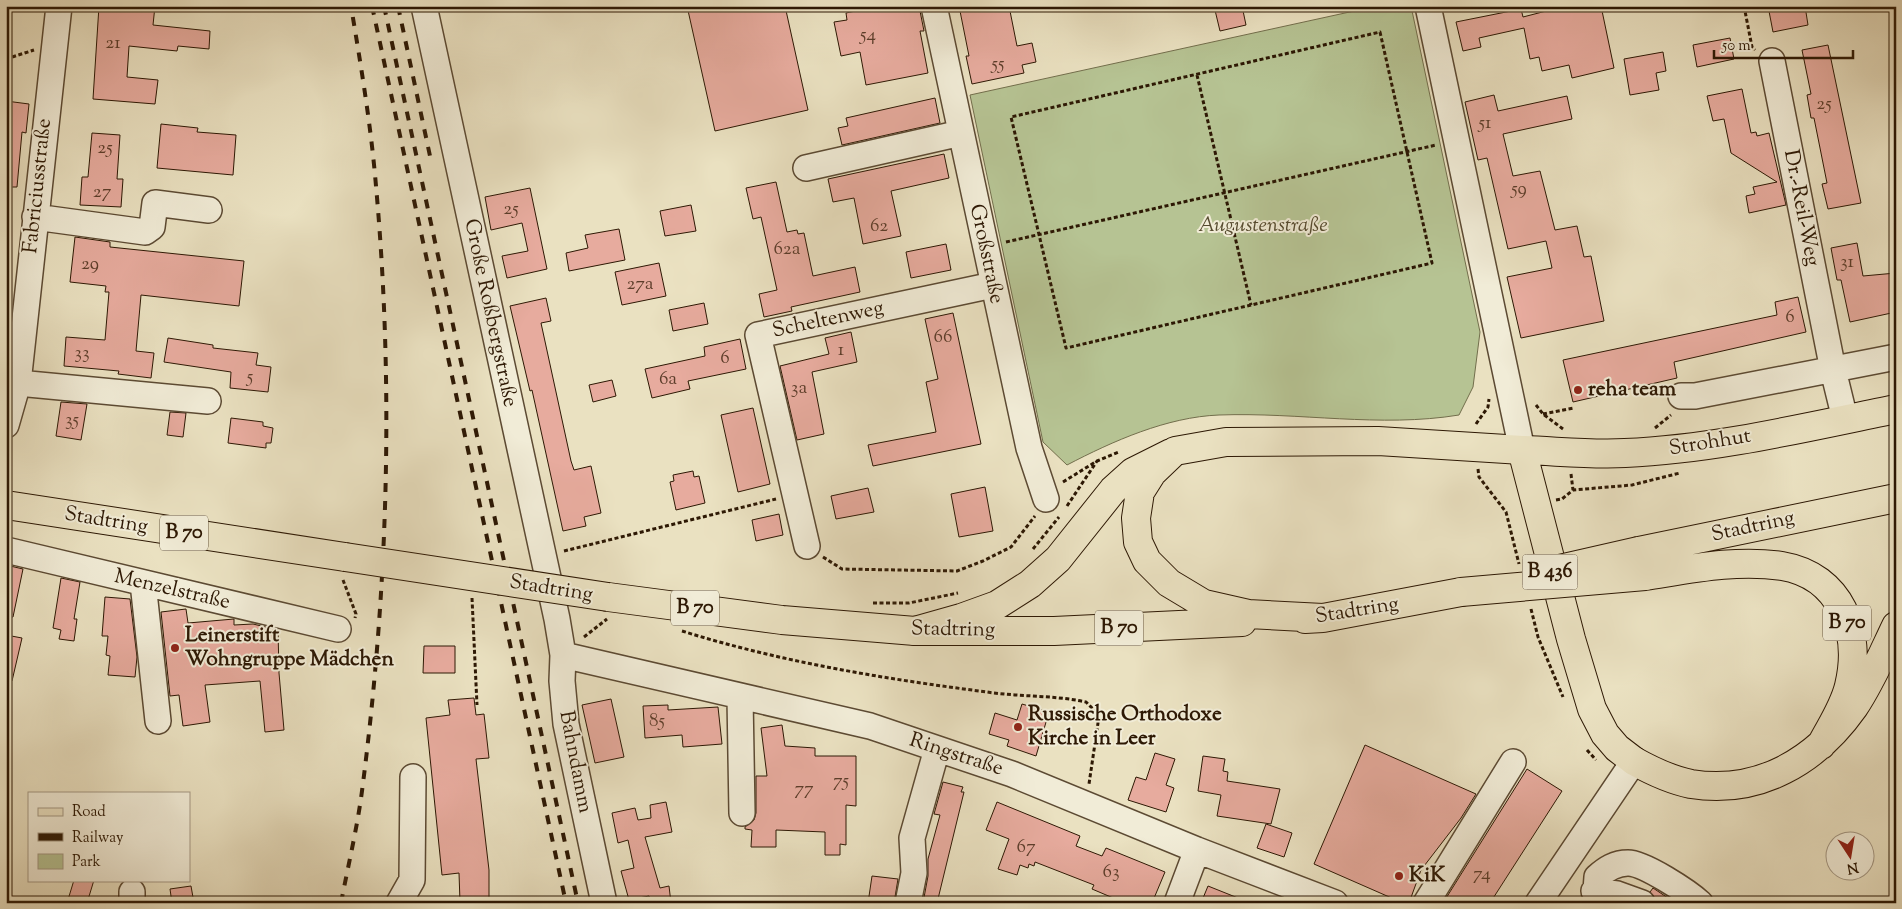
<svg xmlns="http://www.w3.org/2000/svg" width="1902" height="909" font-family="'Sorts Mill Goudy',serif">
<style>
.green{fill:#b6c393;stroke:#726e4c}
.building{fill:#e7ab9e;stroke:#2d1804}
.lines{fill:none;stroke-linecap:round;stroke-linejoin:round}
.minor-casing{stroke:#5c4a33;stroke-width:28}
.major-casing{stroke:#2d1804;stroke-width:30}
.highway-casing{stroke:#2d1804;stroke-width:30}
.path{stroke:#2d1804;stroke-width:3;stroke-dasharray:4 2.5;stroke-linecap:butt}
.minor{stroke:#f1ecd7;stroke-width:25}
.major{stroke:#eae1c1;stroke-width:28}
.highway{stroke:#eae1c1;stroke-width:28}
.rail{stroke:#2d1804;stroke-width:4;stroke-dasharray:9 9;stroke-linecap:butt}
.major-bridge-casing{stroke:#2d1804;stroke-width:30;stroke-linecap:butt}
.highway-bridge-casing{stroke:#2d1804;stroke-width:30;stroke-linecap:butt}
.major-bridge{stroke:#eae1c1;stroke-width:28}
.highway-bridge{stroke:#eae1c1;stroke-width:28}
.poi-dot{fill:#8f2418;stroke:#f1ecd7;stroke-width:2}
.labels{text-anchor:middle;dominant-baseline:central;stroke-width:4;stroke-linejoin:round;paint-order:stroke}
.number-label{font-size:19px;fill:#5c3d2a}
.shield{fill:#f1ecd7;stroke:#685843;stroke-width:1}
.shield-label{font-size:20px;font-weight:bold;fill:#2d1804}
.street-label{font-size:21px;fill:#2d1804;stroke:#f1ecd7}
.park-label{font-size:21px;font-style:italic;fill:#564b2f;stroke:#f1ecd7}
.poi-label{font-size:21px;font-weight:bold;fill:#2d1804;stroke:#f1ecd7;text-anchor:start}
</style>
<rect width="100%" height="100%" fill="#eae1c1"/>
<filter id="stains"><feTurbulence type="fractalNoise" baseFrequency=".004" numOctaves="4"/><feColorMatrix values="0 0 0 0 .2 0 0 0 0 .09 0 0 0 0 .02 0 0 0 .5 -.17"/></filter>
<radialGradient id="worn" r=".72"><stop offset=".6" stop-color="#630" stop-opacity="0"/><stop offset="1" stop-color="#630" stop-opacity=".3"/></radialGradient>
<path class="green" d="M1377,6H1411L1480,332L1473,387L1459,415C1380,428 1299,412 1219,415C1167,417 1113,441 1067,465L1043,442L970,95Z"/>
<path class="building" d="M99,6H155L153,25L210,31L209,49L178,46L177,51L129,46L127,77L158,80L155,104L93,99Z
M687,6H785L808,110L715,131Z
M879,6H919L924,31H920L928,73L866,85L860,52L841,56L834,22L847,20L846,13Z
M959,6H1009L1017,46L1032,43L1036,62L1022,65L1024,73L972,84L966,56H969Z
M1214,6H1242L1246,25L1220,31Z
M1554,6H1601L1614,68L1572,78L1569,65L1542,71L1539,57L1530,59L1524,28L1479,38L1481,47L1463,51L1456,22L1521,9L1523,17L1554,9Z
M1768,6H1805L1808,25L1773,32Z
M1730,38L1734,59L1697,67L1693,45Z
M1828,45L1861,203L1828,209L1822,184L1827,183L1814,118H1811L1807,95L1811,94L1802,50Z
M1663,52L1666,71L1656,73L1659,90L1630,95L1624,59Z
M1742,89L1751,133L1756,132L1757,136L1769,133L1786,205L1749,213L1746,196L1755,194L1753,187L1777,182L1731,153L1724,119L1713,121L1707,96Z
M1494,95L1498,111L1567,96L1572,119L1503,134L1513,176L1540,171L1555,230L1577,226L1584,257L1591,256L1604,321L1521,338L1507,277L1552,268L1546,241L1508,249L1487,158L1478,160L1465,102Z
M935,98L940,123L842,145L838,128L848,126L846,118Z
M6,101L29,104L26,133L22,132L17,187H6Z
M161,124L198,128L197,132L236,135L233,175L157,168Z
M92,133L120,135L117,179H123L121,207L80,205L82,177H88Z
M944,154L949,178L891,191L901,236L863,244L854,198L833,202L828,179Z
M776,182L787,232L797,230L798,234L804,233L813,276L855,267L860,292L791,307L792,311L764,317L759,294L777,290L761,217L753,219L746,188Z
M530,188L547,269L507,278L502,256L528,251L522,223L491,230L485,197Z
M691,205L696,231L665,236L660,211Z
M619,229L625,260L569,271L566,253L588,248L585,235Z
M75,237L110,242V247L244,261L239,306L141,295L136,351L154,353L151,378L118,374L119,371L64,366L66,337L105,340L109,292H105L106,286L70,282Z
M1857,243L1863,276L1896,273V312L1850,322L1841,280H1837L1831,248Z
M946,244L951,270L911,278L906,252Z
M659,263L666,296L622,305L615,272Z
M1798,297L1806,332L1674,362L1677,378L1573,402L1563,360L1777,315L1775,302Z
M546,298L551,321L541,323L571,461L574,470L591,466L601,513L584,517L586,526L563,531L532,390L530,391L510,306Z
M704,303L708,324L673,331L669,310Z
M953,313L981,444L873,466L868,445L936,432L926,382L938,379L925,319Z
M851,332L857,362L812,372L824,434L797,440L780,366L829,354L825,338Z
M168,338L213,345V348L258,353L256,365L271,367L268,392L230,388L231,372L164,362Z
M740,339L746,369L688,381L690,389L652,398L645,369L705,356L704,347Z
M612,380L616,396L593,402L589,385Z
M61,402L87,404L81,440L56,436Z
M753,408L770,484L738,492L721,415Z
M170,412L186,413L183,437L167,435Z
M231,418L263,422V426L273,428L271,443H266V448L228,443Z
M693,471L694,477L699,476L705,503L676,510L670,482L674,481L673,475Z
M985,487L993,531L959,537L951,494Z
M868,488L874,512L836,519L831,496Z
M779,514L783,535L756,541L752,520Z
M6,565L23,569L13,617H6Z
M61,578L80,582L74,619H77L74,641L59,639L61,630L53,628Z
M105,597L130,599L137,657L135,677L108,675L110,656L106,655L108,636H102Z
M186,609L188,623L234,619V625L253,624L278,630L279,673L284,730L265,732L260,681L205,685L210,722L183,726L179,695L170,696L161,612Z
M6,635L22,638L12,681L6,680Z
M424,646H455V673H423Z
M474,698L476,715L484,714L489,758L476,759L489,870V901L460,902L459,873L442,875L426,718L450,715L448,700Z
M611,699L624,757L595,763L582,705Z
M1022,704L1049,712L1036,756L1007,746L1009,740L989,734L995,713L1017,720Z
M668,705V710L718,707L722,744L683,747L682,735L645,738L643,706Z
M782,725L785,746L815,748V756H856V806L846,805V845L840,844V855H825V832L776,830V847H751L752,830L745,829V827L754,820L756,813V776H767L761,728Z
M1365,745L1476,794L1461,818L1421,870L1409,903H1403L1314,864Z
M1155,753L1175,759L1166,785L1174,788L1166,812L1128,800L1136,777L1146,780Z
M1203,756L1225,759L1223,771L1228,772L1227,781L1280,789L1271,824L1217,816L1221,795L1198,791Z
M1527,769L1562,791L1490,903H1443Z
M943,782L963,787L961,792H964L937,903H923L928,876V859L940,815L934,814Z
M666,802L672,832L645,837L660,888L669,886L671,903H651L649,896L629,900L621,871L634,868L628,840L618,843L612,813L635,808L638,820L651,818L650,805Z
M997,802L1080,836L1076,846L1102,856L1106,848L1165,872L1152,903H1125L1092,889L1094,885L1035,862L1034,866L1029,864L1028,868L1020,865L1017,875L998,869L1009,839L986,830Z
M1266,824L1292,833L1284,857L1257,848Z
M872,876L898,879L894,903H868Z
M74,880H94L87,903H67Z
M191,886L194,903H172L170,889Z
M1208,886L1248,902V903H1201Z
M1653,888L1668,898L1676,903H1658L1650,892Z"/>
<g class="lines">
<g class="minor-casing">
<path id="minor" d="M424,6L557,619L563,655L562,681L566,724L604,903
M934,6L1029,448L1046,499
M1428,6L1522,450
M1772,61L1833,370L1845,419
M806,168L961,133
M35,217L145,232L152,227L155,203L209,210
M18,383L208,401
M1681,396H1695L1896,357
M6,425L18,383L59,6
M807,546L758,335L993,285
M6,550L338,629
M143,583L158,721
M563,655L870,726L1012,774L1197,850L1335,903
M740,697L742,813
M1594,891L1617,894L1642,903
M132,892V903
M399,903L412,880L413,777
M908,903L914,873L912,838L937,749
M1177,903L1197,850
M1426,903L1513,762
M1538,903L1634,761
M1595,903L1597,877C1606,869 1615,863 1628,863C1644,863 1688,892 1700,903"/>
</g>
<g class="major-casing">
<path id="major" d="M6,505L345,557
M608,597L782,620L915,631L961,618L997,605L1030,584L1058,559L1113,490L1133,472L1171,453
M1634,761L1617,748L1605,734L1592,709L1571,639L1522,450C1556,451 1591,455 1625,453C1716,449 1807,427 1896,409"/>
</g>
<g class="highway-casing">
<path id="highway" d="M1639,551L1896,498
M1645,576C1690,569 1736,559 1782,566C1841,576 1862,632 1849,686C1844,707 1831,726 1821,745
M1323,618L1248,614L1204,604L1169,583L1147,561L1138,542L1136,518L1140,492L1152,473L1175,451L1226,442L1378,441L1522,450
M1305,619L1323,618L1461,592
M915,631H1054L1242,622
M1634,761C1652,771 1671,780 1691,784C1759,795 1816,761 1854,707C1871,682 1883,653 1896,626"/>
</g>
<path class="path" d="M1744,6L1752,47L1755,50
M1380,32L1432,263L1066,348L1011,117Z
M6,59L34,50
M1197,75L1251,305
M1006,242L1436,145
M1536,405L1543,414L1563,429
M1543,414L1574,408
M1476,424L1488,407L1489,399
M1655,428L1671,415
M1478,469L1479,477L1506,512L1519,564
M1571,474L1573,490
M1063,482L1097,461L1119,452
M1556,500L1562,499L1573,490L1632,485L1680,473
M1067,506L1097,461
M1033,549L1059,517
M564,551L776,499
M823,557L842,569L957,571L983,561L1011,547L1035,516
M343,580L356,614L355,618
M472,598L477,705
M873,603H909L958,593
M1531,609L1538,637L1563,697
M682,631C781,662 885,679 987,692C1020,697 1054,695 1086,702L1097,713L1098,723L1089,784
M584,637L607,619
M1587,750L1596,760"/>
<use href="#minor" class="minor"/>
<use href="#major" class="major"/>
<use href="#highway" class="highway"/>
<path class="rail" d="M372,6L566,903
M384,6L578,903
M398,6L430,156
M341,903C348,866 357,829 362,791C388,591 394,387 376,186C371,126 361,66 351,6"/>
<g class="major-bridge-casing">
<path id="major-bridge" d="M345,557L608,597"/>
</g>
<g class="highway-bridge-casing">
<path id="highway-bridge" d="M1560,569L1639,551
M1461,592L1645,576"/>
</g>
<use href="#major-bridge" class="major-bridge"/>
<use href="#highway-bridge" class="highway-bridge"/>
</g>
<g class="poi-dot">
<circle cx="1578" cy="390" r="5"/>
<circle cx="175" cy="648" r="5"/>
<circle cx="1018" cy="727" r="5"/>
<circle cx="1399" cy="876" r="5"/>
</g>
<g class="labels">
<g class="number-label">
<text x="868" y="35">54</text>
<text x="113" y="43">21</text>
<text x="998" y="64">55</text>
<text x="1824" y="104">25</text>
<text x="1485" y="123">51</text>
<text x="105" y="148">25</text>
<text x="1519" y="189">59</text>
<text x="102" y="192">27</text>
<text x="511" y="209">25</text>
<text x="879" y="226">62</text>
<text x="787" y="249">62a</text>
<text x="1847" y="262">31</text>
<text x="90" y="264">29</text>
<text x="640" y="284">27a</text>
<text x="1790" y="317">6</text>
<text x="943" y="337">66</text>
<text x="841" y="350">1</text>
<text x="82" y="353">33</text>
<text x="725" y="358">6</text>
<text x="250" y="377">5</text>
<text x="668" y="379">6a</text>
<text x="799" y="388">3a</text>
<text x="72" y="420">35</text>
<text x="657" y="721">85</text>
<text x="841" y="781">75</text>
<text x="804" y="789">77</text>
<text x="1026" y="847">67</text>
<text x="1111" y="872">63</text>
<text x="1482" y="874">74</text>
</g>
<g class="shield">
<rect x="160" y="515.5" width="48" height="35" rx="4"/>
<rect x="1522.5" y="554.5" width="55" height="35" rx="4"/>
<rect x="671" y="590.5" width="48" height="35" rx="4"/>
<rect x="1823" y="605.5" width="48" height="35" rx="4"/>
<rect x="1095" y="610.5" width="48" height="35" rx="4"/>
</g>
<g class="shield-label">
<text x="184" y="533">B 70</text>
<text x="1550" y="572">B 436</text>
<text x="695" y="608">B 70</text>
<text x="1847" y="623">B 70</text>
<text x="1119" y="628">B 70</text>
</g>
<g class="street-label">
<text transform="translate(38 186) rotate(-84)">Fabriciusstraße</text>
<text transform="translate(1801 208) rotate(79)">Dr.-Reil-Weg</text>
<text transform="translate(986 254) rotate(78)">Großstraße</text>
<text transform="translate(490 313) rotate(78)">Große Roßbergstraße</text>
<text transform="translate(828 320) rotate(-12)">Scheltenweg</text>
<text transform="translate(1710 443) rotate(-9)">Strohhut</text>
<text transform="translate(106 521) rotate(9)">Stadtring</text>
<text transform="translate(1753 527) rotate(-12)">Stadtring</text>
<text transform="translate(551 589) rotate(9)">Stadtring</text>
<text transform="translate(172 590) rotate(13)">Menzelstraße</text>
<text transform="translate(1357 611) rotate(-9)">Stadtring</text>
<text transform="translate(953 630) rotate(1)">Stadtring</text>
<text transform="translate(956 755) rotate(18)">Ringstraße</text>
<text transform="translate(575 762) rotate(79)">Bahndamm</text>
</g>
<g class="park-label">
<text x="1263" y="226">Augustenstraße</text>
</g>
<g class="poi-label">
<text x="1588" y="390">reha team</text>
<text x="185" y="636">Leinerstift<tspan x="185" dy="24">Wohngruppe Mädchen</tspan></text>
<text x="1028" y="715">Russische Orthodoxe<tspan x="1028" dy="24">Kirche in Leer</tspan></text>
<text x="1409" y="876">KiK</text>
</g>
</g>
<rect width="1902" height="909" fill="none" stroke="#eae1c1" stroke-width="25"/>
<rect x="8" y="8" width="1887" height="894" fill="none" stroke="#2d1804" stroke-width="2.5"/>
<rect x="12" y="12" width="1877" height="884" fill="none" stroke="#2d1804"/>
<rect x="28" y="792" width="162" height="90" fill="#f1ecd7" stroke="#a39783"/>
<rect x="38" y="808" width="25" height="8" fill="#eae1c1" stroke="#a39783"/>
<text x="72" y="816" font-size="15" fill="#2d1804">Road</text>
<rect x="38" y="833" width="25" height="8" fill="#2d1804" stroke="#a39783"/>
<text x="72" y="842" font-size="15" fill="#2d1804">Railway</text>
<rect x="38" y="854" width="25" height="15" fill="#b6c393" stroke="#a39783"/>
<text x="72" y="866" font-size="15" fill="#2d1804">Park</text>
<g transform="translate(1850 856) rotate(168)"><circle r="24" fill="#f1ecd7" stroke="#a39783"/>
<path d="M0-4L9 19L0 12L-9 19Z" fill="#8f2418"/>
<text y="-8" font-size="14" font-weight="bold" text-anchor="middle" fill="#2d1804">N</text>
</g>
<path d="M1714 50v8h139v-8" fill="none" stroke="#2d1804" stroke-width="2.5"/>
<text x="1722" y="50" font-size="15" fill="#2d1804" stroke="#f1ecd7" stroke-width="4" paint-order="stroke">50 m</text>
<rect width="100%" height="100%" filter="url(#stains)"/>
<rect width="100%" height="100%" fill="url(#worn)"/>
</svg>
